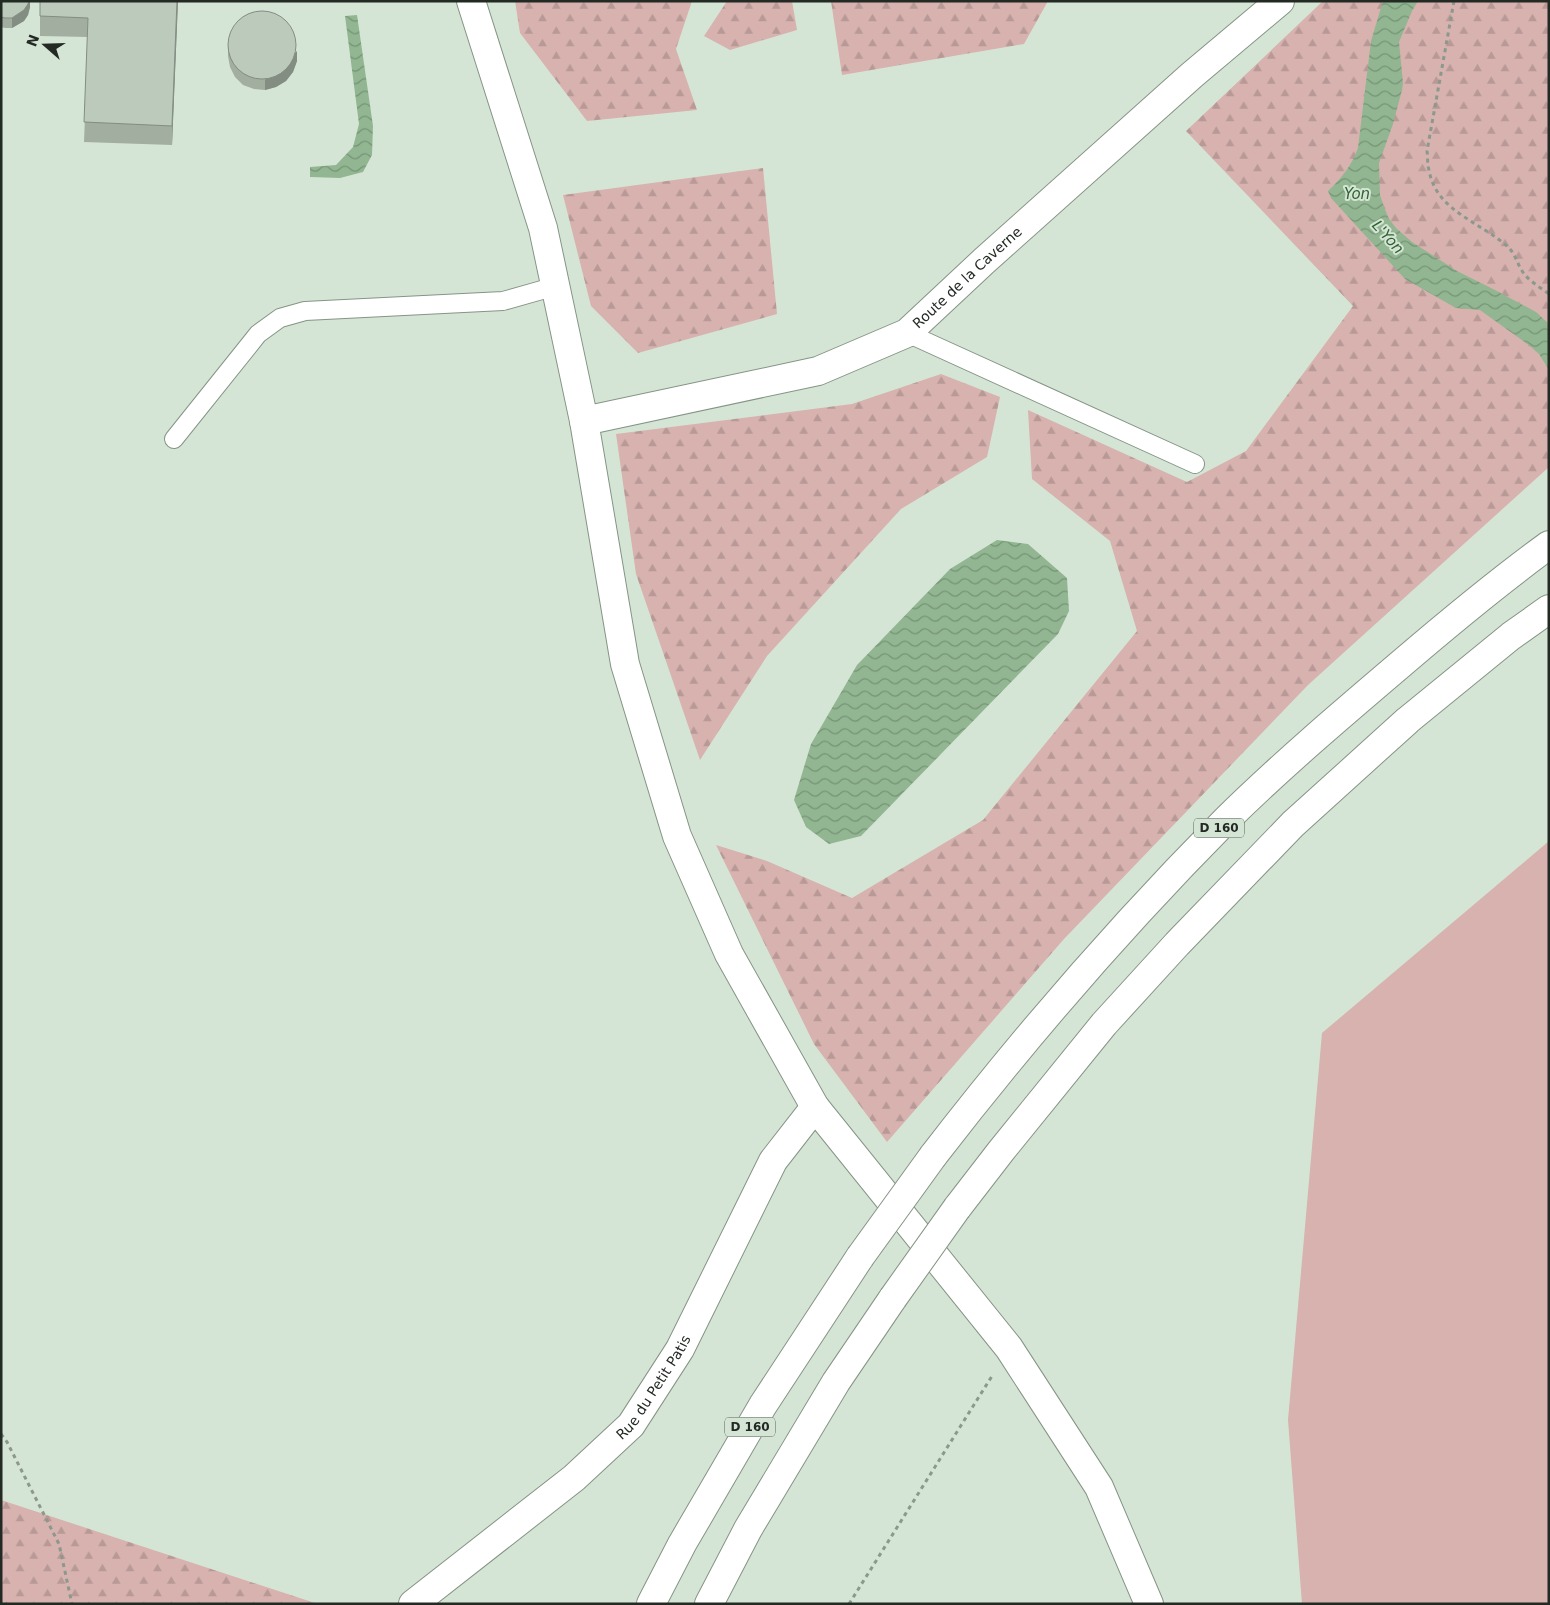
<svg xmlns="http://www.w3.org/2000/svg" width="1550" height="1605" font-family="'DejaVu Sans',sans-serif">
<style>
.grass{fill:#d7b2af}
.forest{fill:url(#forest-firs)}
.water{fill:url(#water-waves)}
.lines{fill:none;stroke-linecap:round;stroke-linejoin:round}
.service-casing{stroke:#859485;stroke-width:20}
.minor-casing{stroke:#859485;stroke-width:30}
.trunk-casing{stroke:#859485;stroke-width:30}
.path{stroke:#8c988c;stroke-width:3;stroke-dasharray:4 4;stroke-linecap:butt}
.service{stroke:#fff;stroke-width:18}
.minor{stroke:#fff;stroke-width:28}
.trunk{stroke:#fff;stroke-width:28}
.trunk-bridge-casing{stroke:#859485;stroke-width:30;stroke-linecap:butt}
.trunk-bridge{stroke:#fff;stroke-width:28}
.wall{fill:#a1aea0}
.shaded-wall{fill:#838d82}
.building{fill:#bbcaba;stroke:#838d82}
.labels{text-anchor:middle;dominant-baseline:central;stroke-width:4;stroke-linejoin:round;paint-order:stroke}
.shield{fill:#d5e5d5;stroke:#586158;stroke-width:1}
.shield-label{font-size:12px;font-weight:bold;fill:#232923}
.street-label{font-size:14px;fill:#232923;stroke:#d5e5d5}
.water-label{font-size:15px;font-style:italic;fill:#2f6332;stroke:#d5e5d5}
</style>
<defs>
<pattern id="forest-firs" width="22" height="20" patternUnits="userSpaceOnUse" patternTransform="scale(1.25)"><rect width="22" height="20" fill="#d7b2af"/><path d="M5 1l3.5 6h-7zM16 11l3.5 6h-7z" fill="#b89996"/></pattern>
<pattern id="water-waves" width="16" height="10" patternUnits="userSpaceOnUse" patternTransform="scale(1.25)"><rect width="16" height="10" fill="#91b691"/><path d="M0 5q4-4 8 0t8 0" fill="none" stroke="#769476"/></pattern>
</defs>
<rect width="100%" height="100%" fill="#d5e5d5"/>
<path class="grass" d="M1549,841V1604H1302L1288,1420L1322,1033Z"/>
<path class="forest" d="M515,1H692L676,49L697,110L587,121L520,33Z
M727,1H792L797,30L730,50L704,36Z
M831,1H1048L1024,44L842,75Z
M1323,1H1549V467L1308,685L1064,939L887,1142L814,1044L716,845L767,861L852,898L983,820L1137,631L1110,541L1032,479L1028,410L1187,482L1246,451L1353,306L1186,131Z
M763,168L777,314L638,353L591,306L563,195Z
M941,374L1000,397L987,457L901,509L767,656L700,760L636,574L616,434L852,404Z
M1,1500L318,1604H1Z"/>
<path class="water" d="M1383,1H1418L1412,11L1399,42L1403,83L1402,90L1393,124L1379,163L1380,195L1384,207L1389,219L1396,228L1412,242L1457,271L1495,290L1536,312L1549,324V370L1539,354L1530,346L1480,310L1456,308L1405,279L1331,198L1328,191C1341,179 1352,165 1358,148L1371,41Z
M357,15L373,126L372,155L363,172L340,178L310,177V167L336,165L353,147L359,124L345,16Z
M997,540L1028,544L1067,578L1069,611L1058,634L861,836L829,844L806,827L794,800L811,744L857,665L950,569Z"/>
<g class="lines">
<g class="service-casing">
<path id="service" d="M907,333L1195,464
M174,439L258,334L280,318L305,311L503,301L556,286"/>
</g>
<g class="minor-casing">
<g id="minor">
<path d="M471,1L543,228L584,421L625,664L677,836L729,954L815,1107L1009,1348L1099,1487L1149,1604"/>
<path id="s1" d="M584,421L818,371L907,333L984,261L1192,75L1280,1"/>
<path id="s2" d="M413,1604L574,1478L631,1425L680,1349L773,1161L815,1107"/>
</g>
</g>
<g class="trunk-casing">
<path id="trunk" d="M933,1156C1024,1038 1121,926 1226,820C1282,765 1342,714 1402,663C1450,622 1498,582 1549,545
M957,1208L1001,1151L1104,1024L1177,944L1293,824L1408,720L1511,636L1549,609
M651,1604L682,1544L763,1405L860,1257
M709,1604L748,1529L836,1382L893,1298"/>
</g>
<path class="path" d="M1454,1L1427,151C1428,157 1427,164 1429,170C1436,212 1482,222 1509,248C1516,255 1518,267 1525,275C1531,282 1541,288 1549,294
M1,1434L7,1442L59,1544L72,1604
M849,1604L992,1376"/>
<use href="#service" class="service"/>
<use href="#minor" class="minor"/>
<use href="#trunk" class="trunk"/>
<g class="trunk-bridge-casing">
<path id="trunk-bridge" d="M860,1257L933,1156
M893,1298L957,1208"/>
</g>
<use href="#trunk-bridge" class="trunk-bridge"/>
</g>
<path class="wall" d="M1,1H30V7L28,15L24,21L12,28H5L1,27Z
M178,1L172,145L84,142L88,37L40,36V16Z
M228,46L297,61L293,72L286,81L276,87L265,90L254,89L243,85L235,77L230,67L228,56Z"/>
<path class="shaded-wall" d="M29,1H30V7L28,15L24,21L12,28V18Z
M177,1H178L172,145V126Z
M297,51V61L293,72L286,81L276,87L265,90V80Z"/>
<path class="building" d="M1,1H29L28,4L24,10L12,18H5L1,17Z
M40,1H177L172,126L84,122L88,18L40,16Z
M228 45a34 34 0 1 1 68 0a34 34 0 1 1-68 0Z"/>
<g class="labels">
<g class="shield">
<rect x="1194" y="818.5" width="50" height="19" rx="4"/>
<rect x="725" y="1417.5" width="50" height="19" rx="4"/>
</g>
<g class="shield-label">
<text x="1219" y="828">D 160</text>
<text x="750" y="1427">D 160</text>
</g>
<g class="street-label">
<text stroke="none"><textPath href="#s1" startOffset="418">Route de la Caverne</textPath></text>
<text stroke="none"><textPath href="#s2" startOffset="326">Rue du Petit Patis</textPath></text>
</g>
<g class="water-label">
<text x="1357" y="194">Yon</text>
<text transform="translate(1388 237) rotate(48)">L'Yon</text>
</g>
</g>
<rect width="1550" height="1605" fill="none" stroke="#232923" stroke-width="5"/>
<g transform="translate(45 45) rotate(290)" stroke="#d5e5d5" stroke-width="4" paint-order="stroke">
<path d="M0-4L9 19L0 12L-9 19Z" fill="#232923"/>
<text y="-8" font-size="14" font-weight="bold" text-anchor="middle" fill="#232923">N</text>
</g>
</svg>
